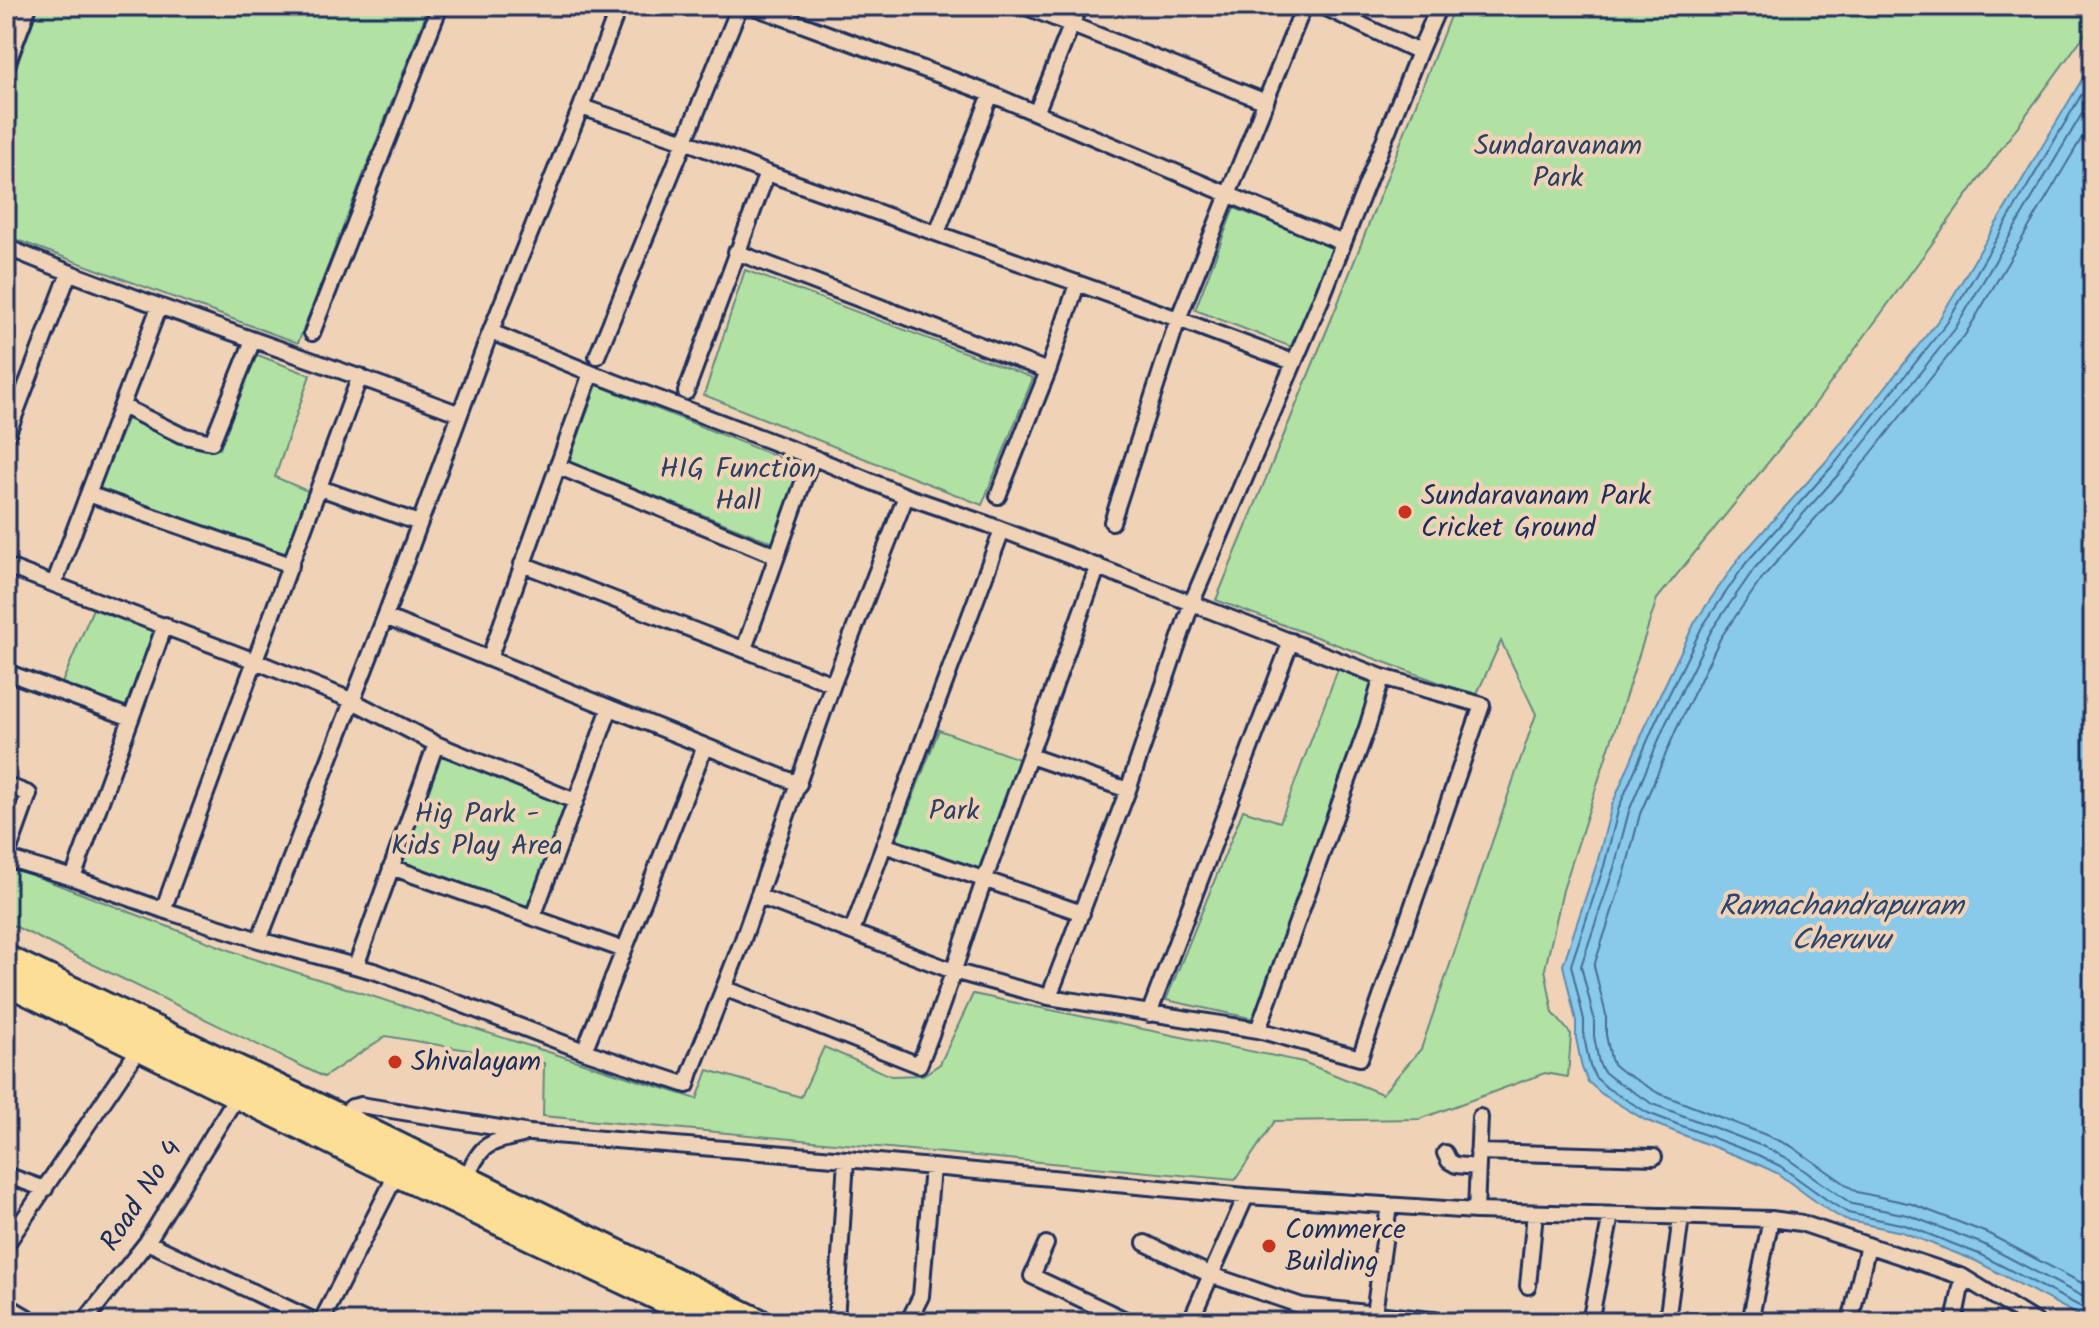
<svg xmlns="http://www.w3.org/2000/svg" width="2099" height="1328" font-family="Kalam,sans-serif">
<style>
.green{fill:#b1e2a3;stroke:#668880;stroke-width:2}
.water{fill:#89c9ea;stroke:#5d8bb2;stroke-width:2}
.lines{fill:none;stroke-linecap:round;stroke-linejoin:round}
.shore{stroke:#476d96;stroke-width:2}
.street-casing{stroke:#1b2f5e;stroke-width:20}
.highway-casing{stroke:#1b2f5e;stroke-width:32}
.street{stroke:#f0d3b6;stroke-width:14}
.highway{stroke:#fdde96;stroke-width:26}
.poi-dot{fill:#c8321e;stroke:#f0d3b6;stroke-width:3}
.labels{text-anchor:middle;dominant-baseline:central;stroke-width:8;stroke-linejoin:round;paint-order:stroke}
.park-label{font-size:28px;fill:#2a4165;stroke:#f0d3b6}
.poi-label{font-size:28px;fill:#1b2f5e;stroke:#f0d3b6;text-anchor:start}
.street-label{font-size:28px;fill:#1b2f5e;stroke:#f0d3b6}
.water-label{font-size:30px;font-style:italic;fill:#2c4673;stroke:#f0d3b6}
</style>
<rect width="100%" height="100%" fill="#f0d3b6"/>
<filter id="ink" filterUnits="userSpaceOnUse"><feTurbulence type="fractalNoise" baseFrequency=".0125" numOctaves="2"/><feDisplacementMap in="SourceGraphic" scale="16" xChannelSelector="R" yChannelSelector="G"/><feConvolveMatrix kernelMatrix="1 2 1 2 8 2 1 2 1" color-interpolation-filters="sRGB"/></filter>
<g filter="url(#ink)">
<path class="green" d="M39,6H429L298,343L6,236V95Z
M1454,6H2093V23L1810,411L1657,599L1563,890L1545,969L1553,1013L1571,1034L1568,1077L1545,1073L1420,1119L1275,1121L1235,1180L543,1116L544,1063L386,1036L324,1077L6,922V865L248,957L697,1099L708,1070L801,1097L824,1047L891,1076L923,1075L940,1064L973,994L1303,1062L1382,1094L1421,1049L1536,714L1501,641L1476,696L1216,600L1336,308Z
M1234,208L1336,247L1297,349L1195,310Z
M745,270L1033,378L982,505L704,395Z
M255,354L310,375L275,477L310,492L287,555L99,488L129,415L220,449Z
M597,385L800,466L774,543L569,462Z
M94,606L157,631L126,708L62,683Z
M1338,669L1373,684L1255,1019L1166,1000L1243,810L1280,822Z
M939,730L1019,759L980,869L896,841Z
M441,755L567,805L529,907L401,863Z"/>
<path class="water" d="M2093,61V1322H2091L1976,1261L1902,1232L1845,1220L1826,1209L1777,1173L1755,1163L1645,1120L1602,1094L1588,1082L1582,1068L1576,1038V1021L1563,965L1597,863L1612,805L1649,718L1695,622L1739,558L1831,456L1940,318Z"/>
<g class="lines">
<path class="shore" d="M2093,75L1947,323L1837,461L1746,563L1702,627L1656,721L1619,807L1604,866L1571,965L1584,1020V1037L1590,1066L1595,1077L1607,1088L1648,1113L1758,1155L1780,1166L1830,1202L1848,1213L1905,1225L1979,1254L2089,1311L2093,1317
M2093,95L1955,329L1845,467L1754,569L1711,631L1665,725L1629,811L1614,868L1581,966L1594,1018V1036L1599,1063L1603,1071L1613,1079L1653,1104L1762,1146L1785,1157L1852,1204L1908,1215L1983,1244L2093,1302
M2093,119L1965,335L1854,475L1763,577L1721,637L1676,730L1640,814L1625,872L1594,966L1606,1015V1035L1611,1059L1613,1064L1620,1070L1658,1093L1766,1135L1791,1146L1857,1192L1912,1204L1987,1233L2093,1289"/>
<g class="street-casing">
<path id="street" d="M752,6L991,94L1343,243
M1024,6L1266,102
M1322,6L1419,52
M6,67L29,6
M581,107L685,141L767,173L1178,319L1293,362
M1036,113L1079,6
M937,233L991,94
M6,247C155,309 309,357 460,414
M736,252L1048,371
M491,332L591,373L812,457L906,496L987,524L1382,677L1482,705L1360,1058L1258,1030L1049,997L953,971L758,896
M312,333L440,6
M597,356L740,6
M686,392L767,173
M122,406L181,435L212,442L253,340
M6,438L69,273
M557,466L777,556
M320,488L419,523
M88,494L291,565
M998,496L1048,371L1077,284
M1112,522L1178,319L1304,6
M522,564L833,684
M6,566L255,661L351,700L436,744L575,801
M54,584L159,307
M385,617L799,784
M744,649L812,457
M489,659L591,373
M6,672L131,718
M1030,756L1128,790
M6,785L29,794L6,858L73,878L163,910L259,940L377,972L584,1051L687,1085L691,1072L742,942L833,684L906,496
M884,845L1082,913
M391,867L624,950
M73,878L165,625
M163,910L360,376
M533,917L610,708
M852,931L1002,530
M259,940L385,617L488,338L581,107L619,6
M356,966L436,744
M724,988L919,1065C944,1005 962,943 984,881C1022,776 1060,671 1098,566
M1049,997L1128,790L1192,602L1322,297L1419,52L1439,6
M1149,1014L1291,641
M1258,1030L1367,728L1382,677
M584,1051L705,746
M340,1118L352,1107L361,1105L530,1133L846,1159L1246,1196L1476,1211L1771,1219L1801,1223L1963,1277L2036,1322
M1478,1152L1654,1157
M1445,1153L1449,1161L1456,1165L1477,1167
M6,1175L45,1189
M465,1180C483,1143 484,1144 522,1135
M1476,1211L1480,1117
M147,1242L317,1322
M1145,1243L1211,1275L1302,1306L1450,1322
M1046,1244L1032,1276L1130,1322
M6,1245L141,1046
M1528,1286L1535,1213
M6,1305L35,1322
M1374,1314L1389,1205
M84,1322L147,1242L238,1094
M321,1322L397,1173
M836,1322L846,1159
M908,1322L921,1296L932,1167
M1190,1322L1246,1196
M1590,1322L1611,1215
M1667,1322L1681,1217
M1750,1322L1771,1219
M1850,1322L1868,1245
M1954,1322L1963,1277"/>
</g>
<g class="highway-casing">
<path id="highway" d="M6,959L340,1118L758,1322
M6,981L397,1173L712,1322"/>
</g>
<use href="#street" class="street"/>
<use href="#highway" class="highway"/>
</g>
</g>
<g class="poi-dot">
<circle cx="1405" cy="512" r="8"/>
<circle cx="395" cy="1062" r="8"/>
<circle cx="1269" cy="1246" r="8"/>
</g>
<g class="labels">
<g class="park-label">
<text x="1558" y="146">Sundaravanam<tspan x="1558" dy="32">Park</tspan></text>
<text x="738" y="469">HIG Function<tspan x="738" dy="32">Hall</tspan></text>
<text x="954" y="811">Park</text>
<text x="477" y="814">Hig Park -<tspan x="477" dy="32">Kids Play Area</tspan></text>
</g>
<g class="poi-label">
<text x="1421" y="496">Sundaravanam Park<tspan x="1421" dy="32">Cricket Ground</tspan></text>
<text x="411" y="1062">Shivalayam</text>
<text x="1285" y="1230">Commerce<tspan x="1285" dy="32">Building</tspan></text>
</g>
<g class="street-label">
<text transform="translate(142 1196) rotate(-57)">Road No 4</text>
</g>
<g class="water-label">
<text x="1841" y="907">Ramachandrapuram<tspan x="1841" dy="34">Cheruvu</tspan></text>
</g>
</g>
<rect width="2099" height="1328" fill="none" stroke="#f0d3b6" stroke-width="32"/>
<rect x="16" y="16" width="2067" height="1296" fill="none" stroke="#1b2f5e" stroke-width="3" filter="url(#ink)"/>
</svg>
